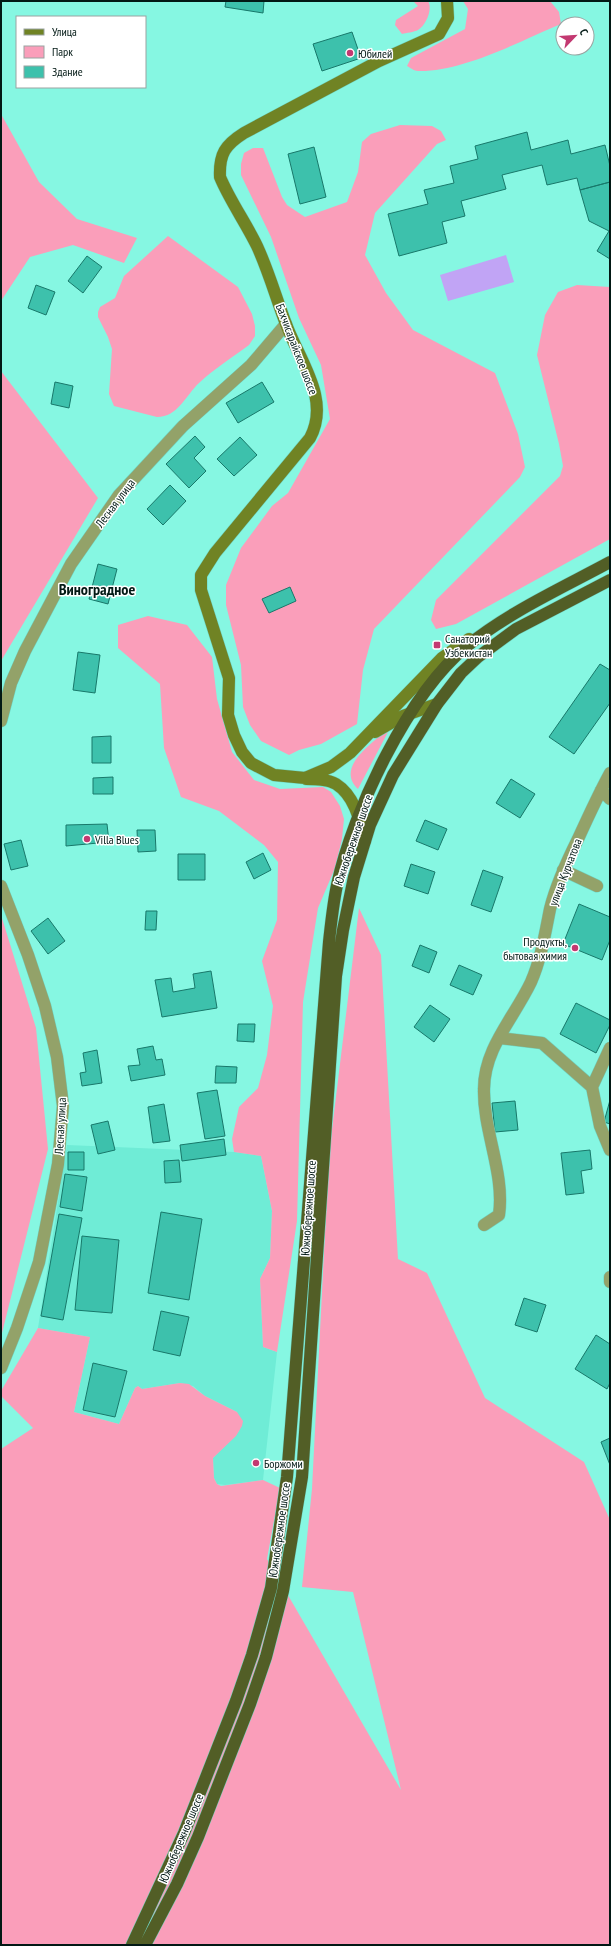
<svg xmlns="http://www.w3.org/2000/svg" width="611" height="1946" font-family="'PT Sans Narrow',sans-serif">
<style>
.built{fill:#6fecd6}
.green{fill:#fa9eba}
.water{fill:#c1a4f5}
.building{fill:#3dc1ac;stroke:#18786a}
.lines{fill:none;stroke-linecap:round;stroke-linejoin:round}
.minor-casing{stroke:#71d3c1;stroke-width:13}
.tertiary-casing{stroke:#71d3c1;stroke-width:13}
.secondary-casing{stroke:#71d3c1;stroke-width:13}
.trunk-casing{stroke:#71d3c1;stroke-width:13}
.minor{stroke:#93a269;stroke-width:12}
.tertiary{stroke:#93a269;stroke-width:12}
.secondary{stroke:#708324;stroke-width:12}
.trunk{stroke:#525e26;stroke-width:12}
.poi-dot{fill:#c33971;stroke:#fff;stroke-width:1.5}
.labels{text-anchor:middle;dominant-baseline:central;stroke-width:3;stroke-linejoin:round;paint-order:stroke}
.poi-label{font-size:12px;fill:#021915;stroke:#fff;text-anchor:start}
.street-label{font-size:12px;fill:#021915;stroke:#fff}
.district-label{font-size:16px;font-weight:bold;fill:#021915;stroke:#fff}
</style>
<rect width="100%" height="100%" fill="#86f7e2"/>
<path class="built" d="M67,1145L234,1152L261,1156L272,1211L270,1258L260,1279L263,1347L277,1352L263,1480L225,1485L217,1484L214,1478L213,1458L239,1431L237,1412L205,1396L193,1386L180,1383L142,1389L138,1386L135,1388L119,1424L74,1412L90,1337L38,1328Z"/>
<path class="green" d="M413,1H428C433,9 426,25 418,30C414,32 406,33 402,34L395,25L396,20L418,6Z
M463,1H550L559,12L561,24C520,41 463,72 418,71C414,71 411,68 407,66L411,58L465,29L468,9Z
M1,114L39,182L77,219L137,238L124,263L73,245L30,257L1,301Z
M400,125L432,126L441,131L446,140L437,144L375,213L365,255L386,293L413,330L495,373L518,434L525,467L520,477L374,629L363,670L357,724L321,744L299,750L289,755L261,741L250,725L243,707L241,665L226,605V585L241,548L272,506L288,493L330,419L321,365L299,318L271,237L241,175V164L244,153L253,148H263L282,197L287,205L305,217L347,202L358,172L362,142L371,134Z
M168,236L238,287L252,314L255,326V336L249,345C233,357 214,369 199,383C186,395 178,417 157,417L114,406L109,394L112,349L108,337L98,317V312L100,307L115,298L124,276Z
M577,285L610,287V539L456,624L436,629L431,620L436,600L560,476L563,466L559,444L537,355L545,315L558,292Z
M1,371L98,498L1,661Z
M148,616L187,625L212,657L217,699L232,752L254,780L280,789L323,787L331,792L340,806L344,819L342,839L335,868L318,908L303,1002L297,1221L277,1352L263,1347L260,1279L270,1258L272,1211L261,1156L234,1152L232,1139L239,1107L258,1088L267,1055L273,1006L262,961L277,920L278,862L264,845L219,811L181,797L164,748L160,684L118,648V625Z
M388,732L358,789C336,768 369,746 383,733Z
M359,908L381,955L398,1259L427,1273L485,1398L584,1462L610,1520V1945H1V1449L33,1428L1,1396V1391L38,1328L90,1337L74,1412L119,1424L135,1388L138,1386L142,1389L180,1383L189,1384L205,1396L237,1412L243,1421L242,1426L236,1436L213,1458L214,1478L217,1484L221,1486L263,1480L280,1488L267,1559L401,1790L353,1592L302,1587L312,1489L329,1154Z
M1,915L36,1028L48,1149L1,1337Z"/>
<path class="water" d="M506,255L514,282L448,301L440,275Z"/>
<path class="building" d="M226,1H264L263,13L225,7Z
M352,32L361,58L322,71L313,44Z
M527,132L531,150L568,140L571,154L605,145L610,166V182L580,190L577,178L547,185L542,165L502,175L506,189L461,201L465,216L442,222L447,243L399,256L388,214L428,204L424,190L454,183L450,166L478,159L475,146Z
M314,147L326,197L300,204L288,154Z
M610,182V259L597,251L609,231L589,221L580,190Z
M87,256L102,267L83,293L68,281Z
M36,285L55,292L46,315L28,308Z
M55,382L73,386L69,408L51,404Z
M262,382L274,402L238,423L226,403Z
M195,436L205,447L194,458L206,471L189,488L166,464Z
M240,437L257,455L234,476L217,459Z
M170,485L186,501L163,525L147,509Z
M98,564L117,569L108,604L89,599Z
M290,587L296,601L269,613L262,599Z
M78,652L100,655L95,693L73,690Z
M600,664L610,670V703L574,754L549,737Z
M111,736V763H92V737Z
M113,777V794H93V778Z
M511,779L535,794L520,818L496,803Z
M425,820L447,829L438,850L416,841Z
M107,824L109,842L66,846V825Z
M137,830H155L156,851L138,852Z
M21,840L28,866L11,870L4,844Z
M263,853L271,870L254,879L246,862Z
M178,854H205V880H178Z
M411,864L435,872L428,894L404,886Z
M483,870L503,877L491,912L471,905Z
M579,904L610,917V940L602,960L563,944Z
M146,911H157L156,930H145Z
M48,918L65,941L48,954L31,931Z
M420,945L437,952L429,973L412,966Z
M459,965L482,975L473,995L450,985Z
M211,971L217,1008L162,1017L155,980L171,978L173,992L195,988L193,974Z
M576,1003L610,1020V1025L596,1053L560,1034Z
M430,1005L450,1019L434,1042L414,1027Z
M238,1024H255L254,1042L237,1041Z
M153,1046L156,1060L162,1059L165,1075L131,1081L128,1066L140,1065L137,1049Z
M97,1050L102,1083L82,1086L80,1073L86,1072L83,1053Z
M216,1066L237,1067L236,1083H215Z
M217,1090L225,1136L205,1139L197,1093Z
M610,1100V1124L604,1122Z
M515,1101L518,1130L495,1132L492,1103Z
M164,1104L170,1141L153,1143L148,1107Z
M108,1121L115,1150L98,1154L91,1125Z
M224,1139L226,1155L182,1161L180,1145Z
M590,1150L592,1169L581,1171L584,1193L566,1195L561,1153Z
M68,1152H84V1170H68Z
M179,1160L181,1182L165,1183L164,1161Z
M65,1174L87,1177L82,1211L60,1207Z
M161,1212L202,1219L189,1300L148,1293Z
M59,1214L82,1218L63,1320L41,1316Z
M82,1236L119,1240L112,1313L75,1310Z
M524,1298L546,1305L537,1332L515,1325Z
M161,1311L189,1317L180,1356L153,1350Z
M596,1335L610,1344V1383L607,1389L575,1369Z
M93,1363L127,1371L115,1417L83,1410Z
M610,1438V1465L601,1442Z"/>
<g class="lines">
<g class="minor-casing">
<path id="minor" d="M601,790L610,799
M563,870L597,886
M499,1038L542,1043L592,1087
M610,1048L592,1087L600,1126L610,1150
M484,1225L499,1215C505,1173 483,1131 484,1089C484,1048 514,1018 531,982C541,959 545,934 550,909C556,885 567,861 578,839C588,817 598,795 610,773
M610,1277V1282"/>
</g>
<g class="tertiary-casing">
<path id="tertiary" d="M1,721L11,683L25,651L71,564L119,495L183,426L251,365L286,324
M1,886L28,955L45,1006L57,1057L63,1106L58,1164L39,1262L17,1328L1,1368"/>
</g>
<g class="secondary-casing">
<path id="secondary" d="M447,1L448,18L439,34L379,61L244,133C225,145 219,154 220,177C230,201 246,223 257,246C269,272 276,298 286,324C299,360 331,399 310,438L215,553L201,575V590L229,678L228,715L234,735L242,752L251,763L274,775L305,778L331,767L350,753L442,658L469,639
M375,732L403,716L437,704
M306,779C315,779 328,779 336,784C355,796 360,821 365,841"/>
</g>
<g class="trunk-casing">
<path id="trunk" d="M132,1945L184,1833L236,1701L252,1655L271,1588L287,1477L329,942C331,923 333,904 337,885C353,811 408,694 467,646C509,612 562,588 610,562
M145,1945L177,1884L198,1837L250,1704L266,1657L283,1591L302,1477L336,976L343,930L354,877L370,825L393,775L437,704L461,673L478,657L516,629L610,580"/>
</g>
<use href="#minor" class="minor"/>
<use href="#tertiary" class="tertiary"/>
<use href="#secondary" class="secondary"/>
<use href="#trunk" class="trunk"/>
</g>
<g class="poi-dot">
<circle cx="350" cy="53" r="4"/>
<rect x="433" y="641" width="8" height="8" rx="2"/>
<circle cx="87" cy="839" r="4"/>
<circle cx="575" cy="948" r="4"/>
<circle cx="256" cy="1463" r="4"/>
</g>
<g class="labels">
<g class="poi-label">
<text x="358" y="53">Юбилей</text>
<text x="445" y="638">Санаторий<tspan x="445" dy="14">Узбекистан</tspan></text>
<text x="95" y="839">Villa Blues</text>
<text x="567" y="941" text-anchor="end">Продукты,<tspan x="567" dy="14">бытовая химия</tspan></text>
<text x="264" y="1463">Боржоми</text>
</g>
<g class="street-label">
<text transform="translate(297 349) rotate(69)">Бахчисарайское шоссе</text>
<text transform="translate(115 503) rotate(-53)">Лесная улица</text>
<text transform="translate(353 840) rotate(-71)">Южнобережное шоссе</text>
<text transform="translate(565 872) rotate(-69)">улица Курчатова</text>
<text transform="translate(60 1126) rotate(-87)">Лесная улица</text>
<text transform="translate(308 1208) rotate(-86)">Южнобережное шоссе</text>
<text transform="translate(279 1530) rotate(-82)">Южнобережное шоссе</text>
<text transform="translate(181 1838) rotate(-67)">Южнобережное шоссе</text>
</g>
<g class="district-label">
<text x="97" y="589">Виноградное</text>
</g>
</g>
<rect width="611" height="1946" fill="none" stroke="#021915" stroke-width="4"/>
<rect x="16" y="16" width="130" height="72" fill="#ffffff" stroke="#9aa3a1"/>
<rect x="24" y="29" width="20" height="6" fill="#708324" stroke="#9aa3a1"/>
<text x="52" y="36" font-size="12" fill="#021915">Улица</text>
<rect x="24" y="46" width="20" height="12" fill="#fa9eba" stroke="#9aa3a1"/>
<text x="52" y="56" font-size="12" fill="#021915">Парк</text>
<rect x="24" y="66" width="20" height="12" fill="#3dc1ac" stroke="#9aa3a1"/>
<text x="52" y="76" font-size="12" fill="#021915">Здание</text>
<g transform="translate(575 36) rotate(65)"><circle r="19" fill="#ffffff" stroke="#9aa3a1"/>
<path d="M0-3L7 15L0 10L-7 15Z" fill="#c33971"/>
<text y="-6" font-size="11" font-weight="bold" text-anchor="middle" fill="#021915">С</text>
</g>
</svg>
